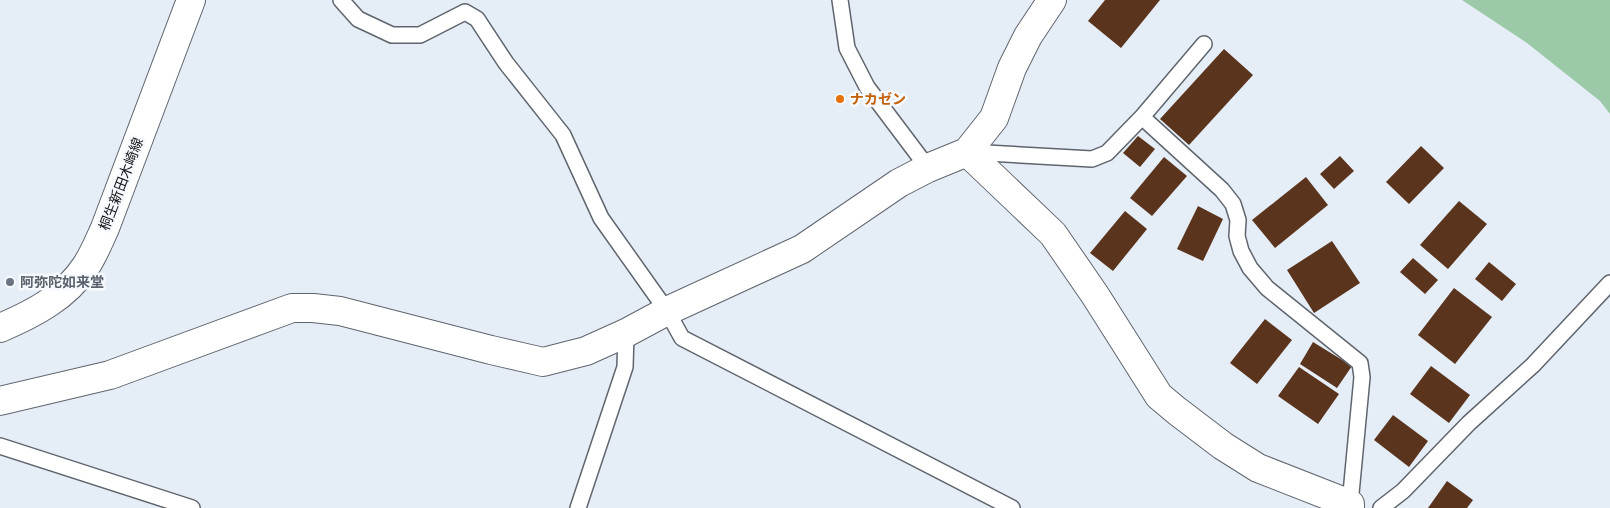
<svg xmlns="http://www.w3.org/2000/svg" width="1610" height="508" font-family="'Roboto Condensed','Noto Sans JP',sans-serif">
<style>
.forest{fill:#9cc9a7}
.building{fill:#5b341d}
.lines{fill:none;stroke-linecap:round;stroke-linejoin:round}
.service-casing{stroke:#5f656d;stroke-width:18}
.minor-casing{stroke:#5f656d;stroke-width:30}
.secondary-casing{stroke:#5f656d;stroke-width:30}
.service{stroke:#fff;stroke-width:15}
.minor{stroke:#fff;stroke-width:28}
.secondary{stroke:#fff;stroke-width:28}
.food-dot{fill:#e8710a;stroke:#f6f9fd;stroke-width:2}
.worship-dot{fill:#6b7280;stroke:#f6f9fd;stroke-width:2}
.labels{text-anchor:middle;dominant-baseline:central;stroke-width:5;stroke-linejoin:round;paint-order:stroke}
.food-label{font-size:14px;font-weight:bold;fill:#c56008;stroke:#f6f9fd;text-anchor:start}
.street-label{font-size:14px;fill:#121417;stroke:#f6f9fd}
.worship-label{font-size:14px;font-weight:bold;fill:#5b616d;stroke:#f6f9fd;text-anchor:start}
</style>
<rect width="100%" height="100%" fill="#e5edf6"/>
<path class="forest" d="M1462,0H1610V114L1600,101L1527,43Z"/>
<path class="building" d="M1105,0H1160L1121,48L1088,21Z
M1224,49L1253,75L1189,145L1160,119Z
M1138,136L1155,149L1140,167L1123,153Z
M1421,146L1444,168L1409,204L1386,182Z
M1340,156L1354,171L1334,189L1320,174Z
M1164,157L1187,176L1152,216L1130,198Z
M1306,177L1328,205L1275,248L1252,220Z
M1459,201L1487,224L1448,269L1420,245Z
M1198,206L1223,219L1203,261L1177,249Z
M1125,211L1147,229L1113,271L1090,253Z
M1332,241L1360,283L1314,313L1287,270Z
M1413,258L1438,280L1425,294L1400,272Z
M1489,262L1516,284L1502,301L1475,279Z
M1454,288L1492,317L1455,364L1418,335Z
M1265,319L1292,340L1257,384L1230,363Z
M1313,342L1352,366L1337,388L1300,364Z
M1431,366L1470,395L1449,423L1410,394Z
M1299,367L1339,394L1318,424L1278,396Z
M1393,415L1428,441L1409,467L1374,440Z
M1447,481L1473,500L1467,508H1428Z"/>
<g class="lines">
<g class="service-casing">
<path id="service" d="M341,0L358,19L392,35H420L465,12L477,19L506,63L563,135L601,218L667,311L682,338L1012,508
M840,0L847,48L867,87L928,168
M1142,117L1222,190L1233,204L1238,220L1237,236L1241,251L1250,268L1267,288L1360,363L1362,377L1350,504L1356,506
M969,152L1092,159L1107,153L1142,117L1204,44
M0,446L192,508
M578,508L625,367L626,333
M1381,508L1403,491L1469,423L1533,365L1610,283"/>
</g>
<g class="minor-casing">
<path id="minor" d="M967,152L1053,234L1095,295L1159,396L1177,411L1223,446L1258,468L1350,504V508
M0,401L110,375L292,308H313L340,311L491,350L543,362L586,351L626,333L667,311L802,249L899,183L928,168L967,152L994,118L1012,68L1028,36L1052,0"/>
</g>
<g class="secondary-casing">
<path id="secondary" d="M0,328C33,314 66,297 86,266C94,254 99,241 105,228L191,0"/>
</g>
<use href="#service" class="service"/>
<use href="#minor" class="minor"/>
<use href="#secondary" class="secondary"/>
</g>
<circle class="food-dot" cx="840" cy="99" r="5"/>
<circle class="worship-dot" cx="10" cy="282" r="5"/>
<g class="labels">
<g class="food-label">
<text x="850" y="99">ナカゼン</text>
</g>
<g class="street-label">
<text transform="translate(121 184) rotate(-69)">桐生新田木崎線</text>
</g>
<g class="worship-label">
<text x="20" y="282">阿弥陀如来堂</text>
</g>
</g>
</svg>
